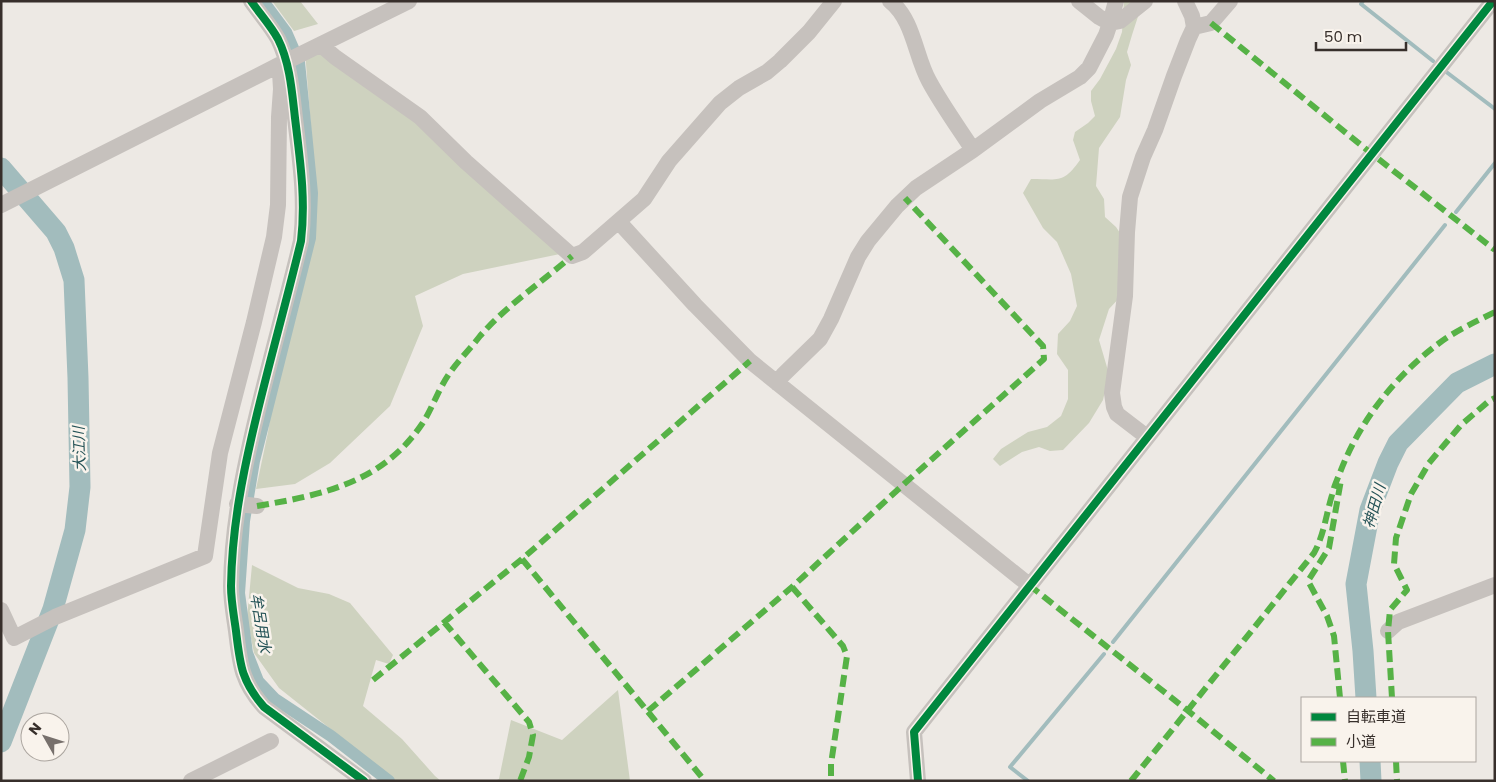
<svg xmlns="http://www.w3.org/2000/svg" width="1496" height="782" font-family="Poppins,'Noto Sans JP',sans-serif">
<style>
.green{fill:#ced2bf}
.lines{fill:none;stroke-linecap:round;stroke-linejoin:round}
.stream{stroke:#a2bcbd;stroke-width:4}
.canal{stroke:#a2bcbd;stroke-width:12}
.river{stroke:#a2bcbd;stroke-width:21}
.minor{stroke:#c6c1bd;stroke-width:16}
.quiet{stroke:#56b246;stroke-width:6;stroke-dasharray:12 6;stroke-linecap:butt}
.cycleway-casing{stroke:#f9f3ec;stroke-width:11}
.cycleway{stroke:#00873e;stroke-width:8}
.labels{text-anchor:middle;dominant-baseline:central;stroke-width:5;stroke-linejoin:round;paint-order:stroke}
.water-label{font-size:15px;font-style:italic;fill:#245256;stroke:#f9f3ec}
</style>
<rect width="100%" height="100%" fill="#ede9e4"/>
<path class="green" d="M272,1H300L318,24L294,31Z
M1124,1H1143L1132,35L1127,52L1131,65L1126,80L1120,117L1099,148L1096,186L1104,199L1105,217L1116,227L1124,239L1122,295L1109,309L1099,340L1109,374L1103,400L1089,423L1063,450L1050,451L1039,447L1022,452L1000,466L993,459L1001,449L1028,432L1047,427L1061,416L1068,399V370L1057,354L1058,334L1070,321L1077,306L1071,274L1057,242L1043,228L1023,193L1031,179C1059,179 1063,184 1080,160L1073,140L1075,132L1088,123L1095,116L1091,101V91L1100,79L1116,49L1122,32Z
M318,48L417,122L560,254L463,274L415,296L423,326L390,406L330,463L295,484L256,489L268,432L276,381L295,310L309,232L314,167L305,51Z
M252,565L298,588L329,594L350,603L393,655L389,664L376,660L363,706L402,739L435,776L441,781H396L279,688L254,653L247,618Z
M618,690L630,781H495L499,779L511,720L562,740Z"/>
<g class="lines">
<path class="stream" d="M1363,1L1361,4L1433,61
M1445,71L1495,109
M1456,212L1495,163
M1113,642L1445,225
M1028,781L1010,767L1104,654"/>
<path class="canal" d="M263,1L286,32L299,62L312,193L310,238L254,461L244,521L239,593L247,653L258,681L275,699L331,736L389,781"/>
<path class="river" d="M1,168L56,232L64,248L74,280L78,378L80,487L75,530L53,609L1,742
M1366,698L1363,651L1356,584L1370,510L1388,463L1398,443L1457,383L1495,364
M1370,761L1371,781"/>
<path class="minor" d="M251,1C260,14 271,26 278,39C290,63 292,92 295,118C300,160 306,199 301,241C287,299 271,356 257,414C243,472 232,526 231,586C231,601 234,616 236,631C240,664 241,681 264,707L364,781
M890,1C914,20 915,56 929,81C942,105 958,127 973,150
M1116,1L1110,23L1120,21L1145,1
M1194,27L1211,23L1230,1
M321,45L335,57L420,117L466,162L572,256L583,252L644,199L669,161L720,103L739,88L767,72L780,61L809,32L834,1
M1,205L279,65L409,1
M619,222L695,305L750,361L1029,585
M777,383L783,375L820,339L831,319L858,257L868,241L897,206L916,188L973,150L1040,101L1080,77L1089,68L1106,35L1110,23L1099,17L1079,1
M1147,437L1117,414L1114,407L1112,393L1125,296L1127,232L1130,197L1143,157L1155,130L1174,76L1188,40L1194,27L1192,16L1185,1
M237,504L257,506
M1,610L14,638L55,617L205,556L220,453L254,322L274,237L278,205L279,117L281,89L280,72
M1388,631L1398,622L1495,585
M191,781L271,741
M918,781L914,732L1493,1"/>
<path class="quiet" d="M1211,23L1372,154L1495,250
M257,506C322,495 382,483 422,424C432,409 438,390 449,374C458,361 470,349 480,336C507,305 542,282 572,256
M522,559L705,781
M1029,585L1187,710L1274,781
M792,587L843,646L847,656L831,764V781
M444,622L529,722L533,735L529,757L520,781
M373,680L522,559L750,361
M1340,698L1334,636L1327,616L1308,581L1329,548L1341,480
M1392,698L1388,631L1390,610L1407,590L1394,564L1396,538L1411,494L1429,463L1461,425L1489,401L1495,398
M648,711L792,587L904,484L1044,359L1043,346L905,198
M1343,761L1345,781
M1396,761L1397,781
M1131,781L1314,553C1324,535 1326,515 1332,495C1334,486 1338,478 1341,470C1360,421 1396,375 1438,344C1455,331 1475,322 1495,312"/>
<g class="cycleway-casing">
<path id="cycleway" d="M251,1C260,14 271,26 278,39C290,63 292,92 295,118C300,160 306,199 301,241C287,299 271,356 257,414C243,472 232,526 231,586C231,601 234,616 236,631C240,664 241,681 264,707L364,781
M918,781L914,732L1493,1"/>
</g>
<use href="#cycleway" class="cycleway"/>
</g>
<g class="labels">
<g class="water-label">
<text transform="translate(79 449) rotate(-92)">大江川</text>
<text transform="translate(1374 506) rotate(-74)">神田川</text>
<text transform="translate(261 623) rotate(81)">牟呂用水</text>
</g>
</g>
<rect width="1496" height="782" fill="none" stroke="#372f2b" stroke-width="5"/>
<rect x="1301" y="697" width="175" height="65" fill="#f9f3ec" stroke="#aba59f"/>
<rect x="1311" y="713" width="25" height="8" fill="#00873e" stroke="#aba59f"/>
<text x="1346" y="722" font-size="15" fill="#372f2b">自転車道</text>
<rect x="1311" y="738" width="25" height="8" fill="#56b246" stroke="#aba59f"/>
<text x="1346" y="747" font-size="15" fill="#372f2b">小道</text>
<g transform="translate(45 737) rotate(309)"><circle r="24" fill="#f9f3ec" stroke="#aba59f"/>
<path d="M0-4L9 19L0 12L-9 19Z" fill="#77706c"/>
<text y="-8" font-size="14" font-weight="bold" text-anchor="middle" fill="#372f2b">N</text>
</g>
<path d="M1316 42v8h90v-8" fill="none" stroke="#372f2b" stroke-width="2.5"/>
<text x="1324" y="42" font-size="15" fill="#372f2b" stroke="#f9f3ec" stroke-width="4" paint-order="stroke">50 m</text>
</svg>
